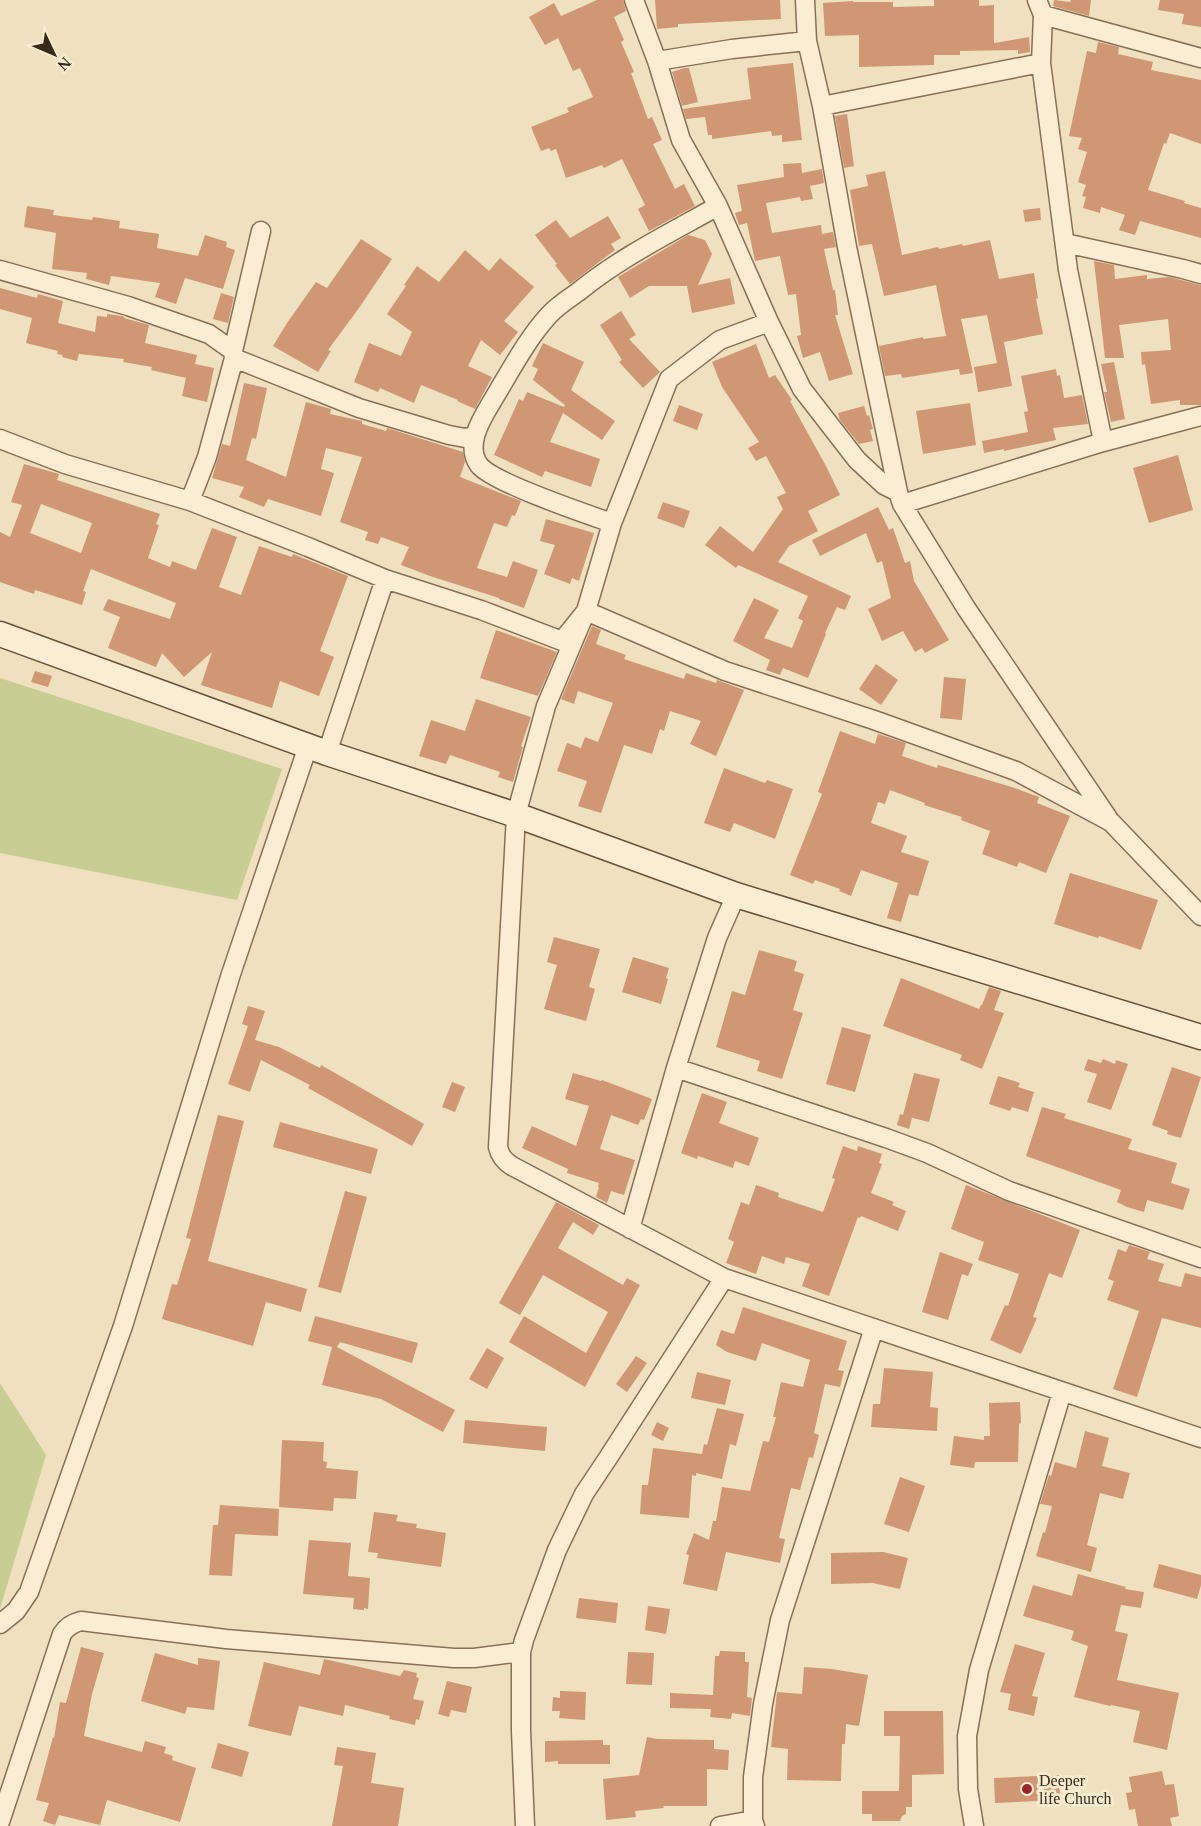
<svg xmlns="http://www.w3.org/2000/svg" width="1201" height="1826" font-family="'Times New Roman',serif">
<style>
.green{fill:#c8cd93}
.building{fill:#cf9774;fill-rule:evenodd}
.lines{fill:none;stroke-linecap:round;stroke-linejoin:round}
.street-casing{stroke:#887057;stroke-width:21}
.secondary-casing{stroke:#6a513a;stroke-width:27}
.street{stroke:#faedd3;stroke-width:18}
.secondary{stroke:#faedd3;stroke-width:24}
.poi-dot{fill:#992529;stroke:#f6eacf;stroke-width:2}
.labels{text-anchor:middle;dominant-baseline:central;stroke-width:6;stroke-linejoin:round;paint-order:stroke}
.poi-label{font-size:16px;fill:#37291c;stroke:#f6eacf;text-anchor:start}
</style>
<rect width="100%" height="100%" fill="#efe0bf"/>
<path class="green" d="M0,678L282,769L237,900L0,853Z
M0,1383L46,1455L0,1609Z"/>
<path class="building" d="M597,0H623L626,11L614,17L624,40L621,42L634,72L631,73L648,119L652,117L662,140L653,144L675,189L684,184L695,206L649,231L638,209L645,205L622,159L604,168L602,165L566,178L556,149L551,151L549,148L541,151L531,127L569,112L567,108L593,97L580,68L573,71L558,38L545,45L529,17L554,3L561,16Z
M655,0H780L781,19L678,24V27L657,29Z
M934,0H979V6L994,5V43L1029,37L1030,52L1018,54V50L960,51V55H934V65L859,67V35L825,36L823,3L853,1V2H893V7L934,6Z
M1054,0L1070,2L1071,0H1091L1089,16L1053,6Z
M1160,0H1201V27L1182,24L1184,14L1158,10Z
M1098,42L1119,47L1118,54L1153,62L1151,70L1201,80V144L1170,133L1166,144L1164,143L1148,190L1185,201L1184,203L1201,208V238L1140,221L1135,235L1119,230L1125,215L1101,207L1100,213L1083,208L1086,197L1082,196L1086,185L1078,182L1087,152L1078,149L1082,138L1069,136L1087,51L1096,53Z
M793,63L802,140L782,142V135L772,136L771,131L712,139V135H708L705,117L686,119L683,109L751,99L747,68Z
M684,68H689L698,102L682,106L672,72Z
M847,114L854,166L844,168L835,116Z
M801,163L802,173L822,169L824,183L810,186L813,199L801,201L800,197L766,203L772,233L821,225L822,234L833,232L836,247L824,249L833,290H835L838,315H835L853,374L829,381L820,352L803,358L797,336L801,335L796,294L788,295L780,256L755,261L747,223L739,225L735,213L742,211L737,185L784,177L783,164Z
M885,171L902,255L938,247L939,249L962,244L963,246L990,240L999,279L1034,273L1038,298L1036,299L1043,334L1004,342L1012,386L978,392L974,367L997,363L987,315L961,319L973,373L960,375L959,369L902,378L901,374L885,376L879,346L923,337V339L946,336L936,285L884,296L872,244L859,246L850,190L868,186L866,175Z
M27,206L54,210L53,215L92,220L93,217L120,221L119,228L159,234L157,248L198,256L205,235L227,242L226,247L235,250L223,289L185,278L176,304L155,297L160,283L111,276L109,285L86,279L87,273L52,269L56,233L24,227Z
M1040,208L1041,220L1025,222L1023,210Z
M608,216L621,238L611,244L615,250L570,284L555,265L557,264L535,235L556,220L570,238Z
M688,235L705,240L712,254L698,285L730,278L735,304L692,313L687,286H649L630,298L618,277Z
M361,239L392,259L359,308L328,350L331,351L318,372L273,346L287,323L316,282L327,288Z
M465,250L489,271L500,258L534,287L504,321L518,332L500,355L481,340L468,366L492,377L475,409L457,401L458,400L421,385L414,403L380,388L378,392L354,382L369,343L401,356L412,332L387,314L406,286L404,285L417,266L439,282Z
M1094,261L1114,265L1115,279L1147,275V279L1169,277L1201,285V405H1180V400L1151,404L1145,364L1142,365L1141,352L1171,350L1168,319L1119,325L1124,358H1105Z
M0,288L37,298L38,294L63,301L58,323L95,332L97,316L107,317V314L122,316L124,317V318L149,325L145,343L197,355L195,364L214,368L207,402L182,396L186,378L151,370L152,367L123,362L124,359L79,354L77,361L62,357L63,355L57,354L58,351L26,343L32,318L0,309Z
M221,293L234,297L228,323L213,319Z
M621,311L636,335L629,339L660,372L643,388L619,362L622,360L600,325Z
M543,343L584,362L571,390L615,421L602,440L563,413L550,442L600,459L591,487L545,471L542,477L494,455L519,399L523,401L527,392L564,407L565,405L533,380L538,369L532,366Z
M756,344L769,378L775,375L792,400L790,401L826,466L840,495L808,511L818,531L789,546L778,562L851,596L845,610L837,607L825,633L826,634L808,678L783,668L780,675L766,670L770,660L733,641L754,598L779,610L764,638L792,648L803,621L798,618L808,596L738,565L736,568L705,545L720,526L753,552L783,509L777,497L786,493L766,456L756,461L748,448L759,442L722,387L712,362Z
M1114,362L1125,419L1111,422L1104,392H1107L1101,364Z
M1056,369L1057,376L1060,375L1064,398L1082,395L1088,424L1053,428L1056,440L1004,451V449L984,453L982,441L1028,432L1024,412L1028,411L1021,376Z
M244,383L267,388L256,439L252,438L246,460L286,477L306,402L331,409L330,414L362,421V424L386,431L387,428L463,452L465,462L460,477L521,501L515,516L512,515L507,527L494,523L477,568L507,577L513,561L538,570L524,608L499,599V598L430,576L401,565L409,547L381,537L378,544L365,540L368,532L340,522L362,457L326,448L321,469L334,473L321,516L268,499L264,507L239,497L244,487L212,478L222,444L230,446Z
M970,403L976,445L923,454L916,411Z
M679,405L703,414L697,430L673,421Z
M864,406L867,416L869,415L873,429L870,430L873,441L859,444L840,420L838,413Z
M1178,455L1193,510L1149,523L1133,468Z
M24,464L59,474L57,480L160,514L156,524L159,525L148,558L170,567L172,561L196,570L212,528L237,537L219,587L241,595L259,546L292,557L293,554L348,576L320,651L334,657L319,696L280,681L272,708L201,685L212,652L184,677L162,653L156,667L108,648L120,617L103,610L108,599L170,619L176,603L91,569L83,591L86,592L82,605L35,590L34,594L0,582V532L10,537L22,505L11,502ZM41,504L92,523L81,553L30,533Z
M663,502L690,511L684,528L657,518Z
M878,507L889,530L893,528L905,563L910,561L914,581L949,640L925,653L922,648L915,652L903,631L882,641L868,609L891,598L882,561L877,563L866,533L820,556L812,540Z
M546,519L594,533L579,581L572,578L570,584L544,574L555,545L540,541Z
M592,626L601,630L596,644L626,655L624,659L684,679L686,673L716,683L717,680L744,690L716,756L690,744L701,721L670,711L664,731L660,729L652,754L624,745L601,813L578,806L587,781L557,771L567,743L581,748L585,737L598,742L613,703L578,691L574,704L561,699Z
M496,630L557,652L538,696L480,678Z
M876,664L898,680L881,705L859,689Z
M35,671L52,676L48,687L31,682Z
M944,677L966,679L962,720L940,718Z
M476,699L531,717L521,746L523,747L513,782L498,777L500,772L450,755L446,764L419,756L431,720L465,731Z
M840,731L875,744L878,734L906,743L902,756L937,768L938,765L1015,788L1039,797L1037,803L1070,816L1046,873L1019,862L1017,867L982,854L990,831L961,820L962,817L924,805L925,803L890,790L885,804L878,802L871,823L907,836L901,852L929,861L918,896L909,894L901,922L887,918L898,883L861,870L851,896L839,891L840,889L815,880L813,884L790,875L822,794L818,792Z
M724,768L765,783L767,780L793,789L775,839L734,823L730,832L704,823Z
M1070,873L1158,900L1141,950L1099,936L1098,938L1054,924Z
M554,937L600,949L589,987L595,989L586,1021L544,1009L557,965L547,962Z
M759,950L797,961L794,971L804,974L793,1010L803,1013L782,1079L757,1071L760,1061L716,1047L732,991L745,995Z
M633,957L669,968L666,978L668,979L661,1004L622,992Z
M901,978L979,1009L981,1005H982L989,987L1001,991L994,1010L1004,1013L982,1069L960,1060L962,1055L883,1026Z
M248,1006L265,1011L255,1040L279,1047L320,1068L321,1065L424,1124L412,1146L308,1088L310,1085L261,1060L250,1092L228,1084L248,1026L242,1024Z
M842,1027L871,1035L855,1092L826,1084Z
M1088,1059L1101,1063L1103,1059L1115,1064L1116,1060L1128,1064L1111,1110L1087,1102L1097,1074L1084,1070Z
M1172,1067L1201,1077L1181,1138L1167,1134L1168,1131L1152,1125Z
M573,1073L601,1081L602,1080L652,1099L644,1120L641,1119L638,1125L611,1115L600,1149L635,1160L624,1195L611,1191L607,1203L596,1197L599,1187H598L599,1183L567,1173L568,1169L522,1148L532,1126L576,1146L589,1106L565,1099Z
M914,1073L940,1079L929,1122L909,1117L912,1118L909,1129L897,1125L900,1114L903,1115Z
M998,1076L1020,1083L1018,1087L1034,1092L1028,1112L1012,1107L1010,1111L989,1104Z
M452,1082L465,1087L455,1112L442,1107Z
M702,1093L727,1102L719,1123L759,1138L749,1166L735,1161L733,1168L698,1156L697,1159L681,1153Z
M1042,1107L1066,1114L1064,1118L1132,1139L1128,1149L1177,1163L1171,1183L1190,1189L1183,1210L1147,1200L1144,1212L1127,1207L1117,1202L1121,1190L1026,1156Z
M218,1115L244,1121L208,1261L307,1289L301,1312L266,1302L253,1346L162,1319L172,1284L177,1285L191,1239L186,1238Z
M280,1122L378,1149L371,1174L273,1147Z
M843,1146L857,1151L858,1146L882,1154L879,1163L882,1164L871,1193L894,1202L892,1205L906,1211L898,1231L861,1216L860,1218L858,1217L829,1296L802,1286L810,1264L786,1257L784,1264L762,1256L756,1274L726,1263L734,1242L728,1239L741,1202L749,1205L756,1185L779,1193L778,1197L823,1212L835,1179L832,1178Z
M966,1185L1080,1230L1062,1278L1049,1273L1033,1317L1037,1318L1021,1354L990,1340L1005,1305L1008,1306L1019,1274L978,1260L984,1242L951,1229Z
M345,1191L367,1197L341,1293L318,1287Z
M556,1202L599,1225L593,1235L573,1222L558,1248L623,1285L627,1278L640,1285L585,1387L509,1342L524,1316L586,1353L608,1312L543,1275L520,1315L499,1303Z
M1129,1245L1150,1252L1147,1259L1164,1264L1158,1281L1181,1287L1185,1273L1201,1277V1328L1162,1318L1137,1397L1113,1389L1139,1311L1107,1300L1114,1281L1108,1279L1118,1249L1126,1252Z
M940,1252L973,1264L968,1276L962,1274L948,1320L922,1312Z
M743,1307L847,1341L838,1370L844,1371L840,1387L825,1384L814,1433L819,1435L813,1458L809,1457L800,1490L791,1488L779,1538L785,1539L780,1563L726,1552L717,1591L683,1584L689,1555L686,1554L694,1533L709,1540L713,1521H716L722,1487L750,1491L763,1441L769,1442L776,1417H773L781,1382L803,1387L810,1360L762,1343L756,1361L727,1352L716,1345L721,1330L734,1334Z
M315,1316L418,1343L412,1363L340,1342L337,1347L455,1410L443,1432L381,1399L322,1385L332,1347L308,1341Z
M487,1348L504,1358L487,1389L469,1379Z
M636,1356L647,1363L627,1392L616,1384Z
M884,1368L933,1372L930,1407L938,1408L937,1431L871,1427L873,1404H880Z
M697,1372L731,1380L725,1405L691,1398Z
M1020,1402L1021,1423L1019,1424L1018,1462H975L974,1468L950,1465L954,1436L984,1440V1436H990L989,1403Z
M717,1408L744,1414L736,1446L730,1444L722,1479L696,1473V1476L692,1475L689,1518L640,1514L642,1485H648L653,1448L702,1454L704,1444L707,1445Z
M465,1420L547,1427L545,1451L463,1443Z
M657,1422L669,1428L663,1441L651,1435Z
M1085,1431L1109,1438L1102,1466L1130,1473L1123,1499L1100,1493L1087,1545L1097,1548L1091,1572L1036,1556L1043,1532L1045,1533L1052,1506L1040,1504L1049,1475L1051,1476L1055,1462L1076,1468Z
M282,1440L324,1442L323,1461L327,1462L326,1468L358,1471L356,1499L334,1498L333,1511L279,1507Z
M900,1477L925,1486L909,1532L884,1524Z
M220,1505L279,1509L278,1536L235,1534L232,1576L209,1575L213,1525H218Z
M374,1512L398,1515L396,1521L417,1524L416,1528L446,1533L441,1567L377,1558L378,1553L368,1552Z
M309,1540L351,1543L348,1576L370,1578L368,1609L364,1608V1610L353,1609L354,1598L303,1594Z
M883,1552L908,1558L900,1589L873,1583L831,1584V1553Z
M1159,1564L1201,1575V1585L1197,1599L1153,1587Z
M1078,1574L1126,1587L1125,1589L1144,1592L1141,1608L1121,1605L1115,1631L1128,1634L1117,1680L1179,1693L1167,1750L1133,1742L1140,1711L1111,1705L1110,1706L1074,1697L1088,1646L1071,1640L1074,1631L1023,1616L1033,1585L1072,1596Z
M579,1598L618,1603L616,1623L576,1618Z
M648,1606L670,1609L666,1634L645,1630Z
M1015,1644L1045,1653L1032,1696L1038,1697L1034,1716L1008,1710L1011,1694L1000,1692Z
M81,1647L104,1653L92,1694L84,1736L142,1752L145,1741L166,1747L164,1753L173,1756L172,1760L196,1768L180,1822L107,1800L100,1825L59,1815L55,1825L43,1821L49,1803L36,1800L53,1737L54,1738L60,1702L66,1703Z
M720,1651L745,1652V1662H749L747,1697L752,1698L750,1716L732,1713L731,1719L710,1717L711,1709L670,1708V1693L713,1695L715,1656H719Z
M628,1652L654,1653L652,1685L626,1684Z
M155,1653L198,1665V1658L220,1661L214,1710L187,1707L185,1714L141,1701Z
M324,1659L400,1676L404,1670L417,1673L416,1677L419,1678L413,1699L424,1701L419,1720L416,1719L415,1725L389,1719L390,1716L345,1705L343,1716L299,1706L291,1736L248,1726L264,1662L320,1675Z
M804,1667L832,1669L868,1675L859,1726L846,1724L845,1744H842L841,1781L787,1780L788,1749L771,1747L777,1692L802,1694Z
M447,1681L472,1687L466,1713L451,1710L449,1717L438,1714Z
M560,1691L586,1692L585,1720L559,1718L560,1711H552L553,1697L560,1698Z
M884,1711H943L944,1774L912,1775V1807H906V1814L902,1816L900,1821H872V1814H862V1791H899L900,1736H884Z
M647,1737L657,1739L714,1740V1749L729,1750L728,1770L707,1769V1806H663L664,1808L635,1811L636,1817L606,1820L603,1779L639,1775Z
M603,1740V1745H610V1764H558V1761L545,1762V1741Z
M218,1743L249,1752L242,1777L211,1768Z
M337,1747L376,1753L371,1783L404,1788L398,1826H332L343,1766L334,1765Z
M1162,1771L1165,1785L1174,1784L1179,1816L1170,1818L1172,1826H1138L1135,1809L1129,1810L1126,1793L1132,1792L1129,1777Z
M1059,1775L1060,1800L995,1803L994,1778Z"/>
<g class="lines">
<g class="street-casing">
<path id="street" d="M634,0L657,61L681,140L718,206L769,322L802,389L857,460L884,485L898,492
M805,0L807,41L822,106L847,247L898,492L902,504L966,608L1108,818
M1037,0L1043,15L1041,63L1068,270L1103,442
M1043,15L1201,58
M657,61L732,49L807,41
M822,106L1041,63
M1065,243L1183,269L1201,274
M0,270L128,306L209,334L233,351
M769,322L720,340L669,379L612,523L586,611L546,706L516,815L498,1147C500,1156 504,1161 512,1166L724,1278L1201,1438
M234,358L359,408L449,435L465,438L474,436
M0,439L65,464L190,501L308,547L385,579L481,610L562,641L586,611L725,671L874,720L1016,771L1111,822L1201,916
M190,501L207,457L234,358L233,351L261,231
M902,504L1103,442L1201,416
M612,523C586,514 492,482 479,465C464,444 483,417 494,398C511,370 527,339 549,315C557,306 568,299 578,292C621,257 670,233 718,206
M327,753L385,579
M736,895L717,938L676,1068L886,1138L927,1153L1009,1191L1201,1258
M630,1229L676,1068
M0,1624L16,1611L29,1592L123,1326L231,974L308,746
M0,1822L62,1634C67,1626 73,1623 81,1621L226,1639L454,1658H474L521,1652
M525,1826L521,1731V1652L524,1640L557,1550L584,1494L608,1458L724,1278
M720,1826L753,1820
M755,1826L753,1820V1777L763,1704L780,1620L874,1328
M974,1826L968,1789L967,1736L979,1670L1062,1392"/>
</g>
<g class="secondary-casing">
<path id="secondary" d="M0,634L327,753L516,815L736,895L1201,1037"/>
</g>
<use href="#street" class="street"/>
<use href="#secondary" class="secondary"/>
</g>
<circle class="poi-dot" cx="1027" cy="1789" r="6"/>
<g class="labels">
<g class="poi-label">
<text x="1039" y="1780">Deeper<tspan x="1039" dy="18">life Church</tspan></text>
</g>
</g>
<g transform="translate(54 54) rotate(134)" stroke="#f6eacf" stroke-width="4.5" paint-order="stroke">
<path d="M0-4.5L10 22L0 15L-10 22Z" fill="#37291c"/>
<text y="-9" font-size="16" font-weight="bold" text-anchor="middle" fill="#37291c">N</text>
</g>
</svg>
